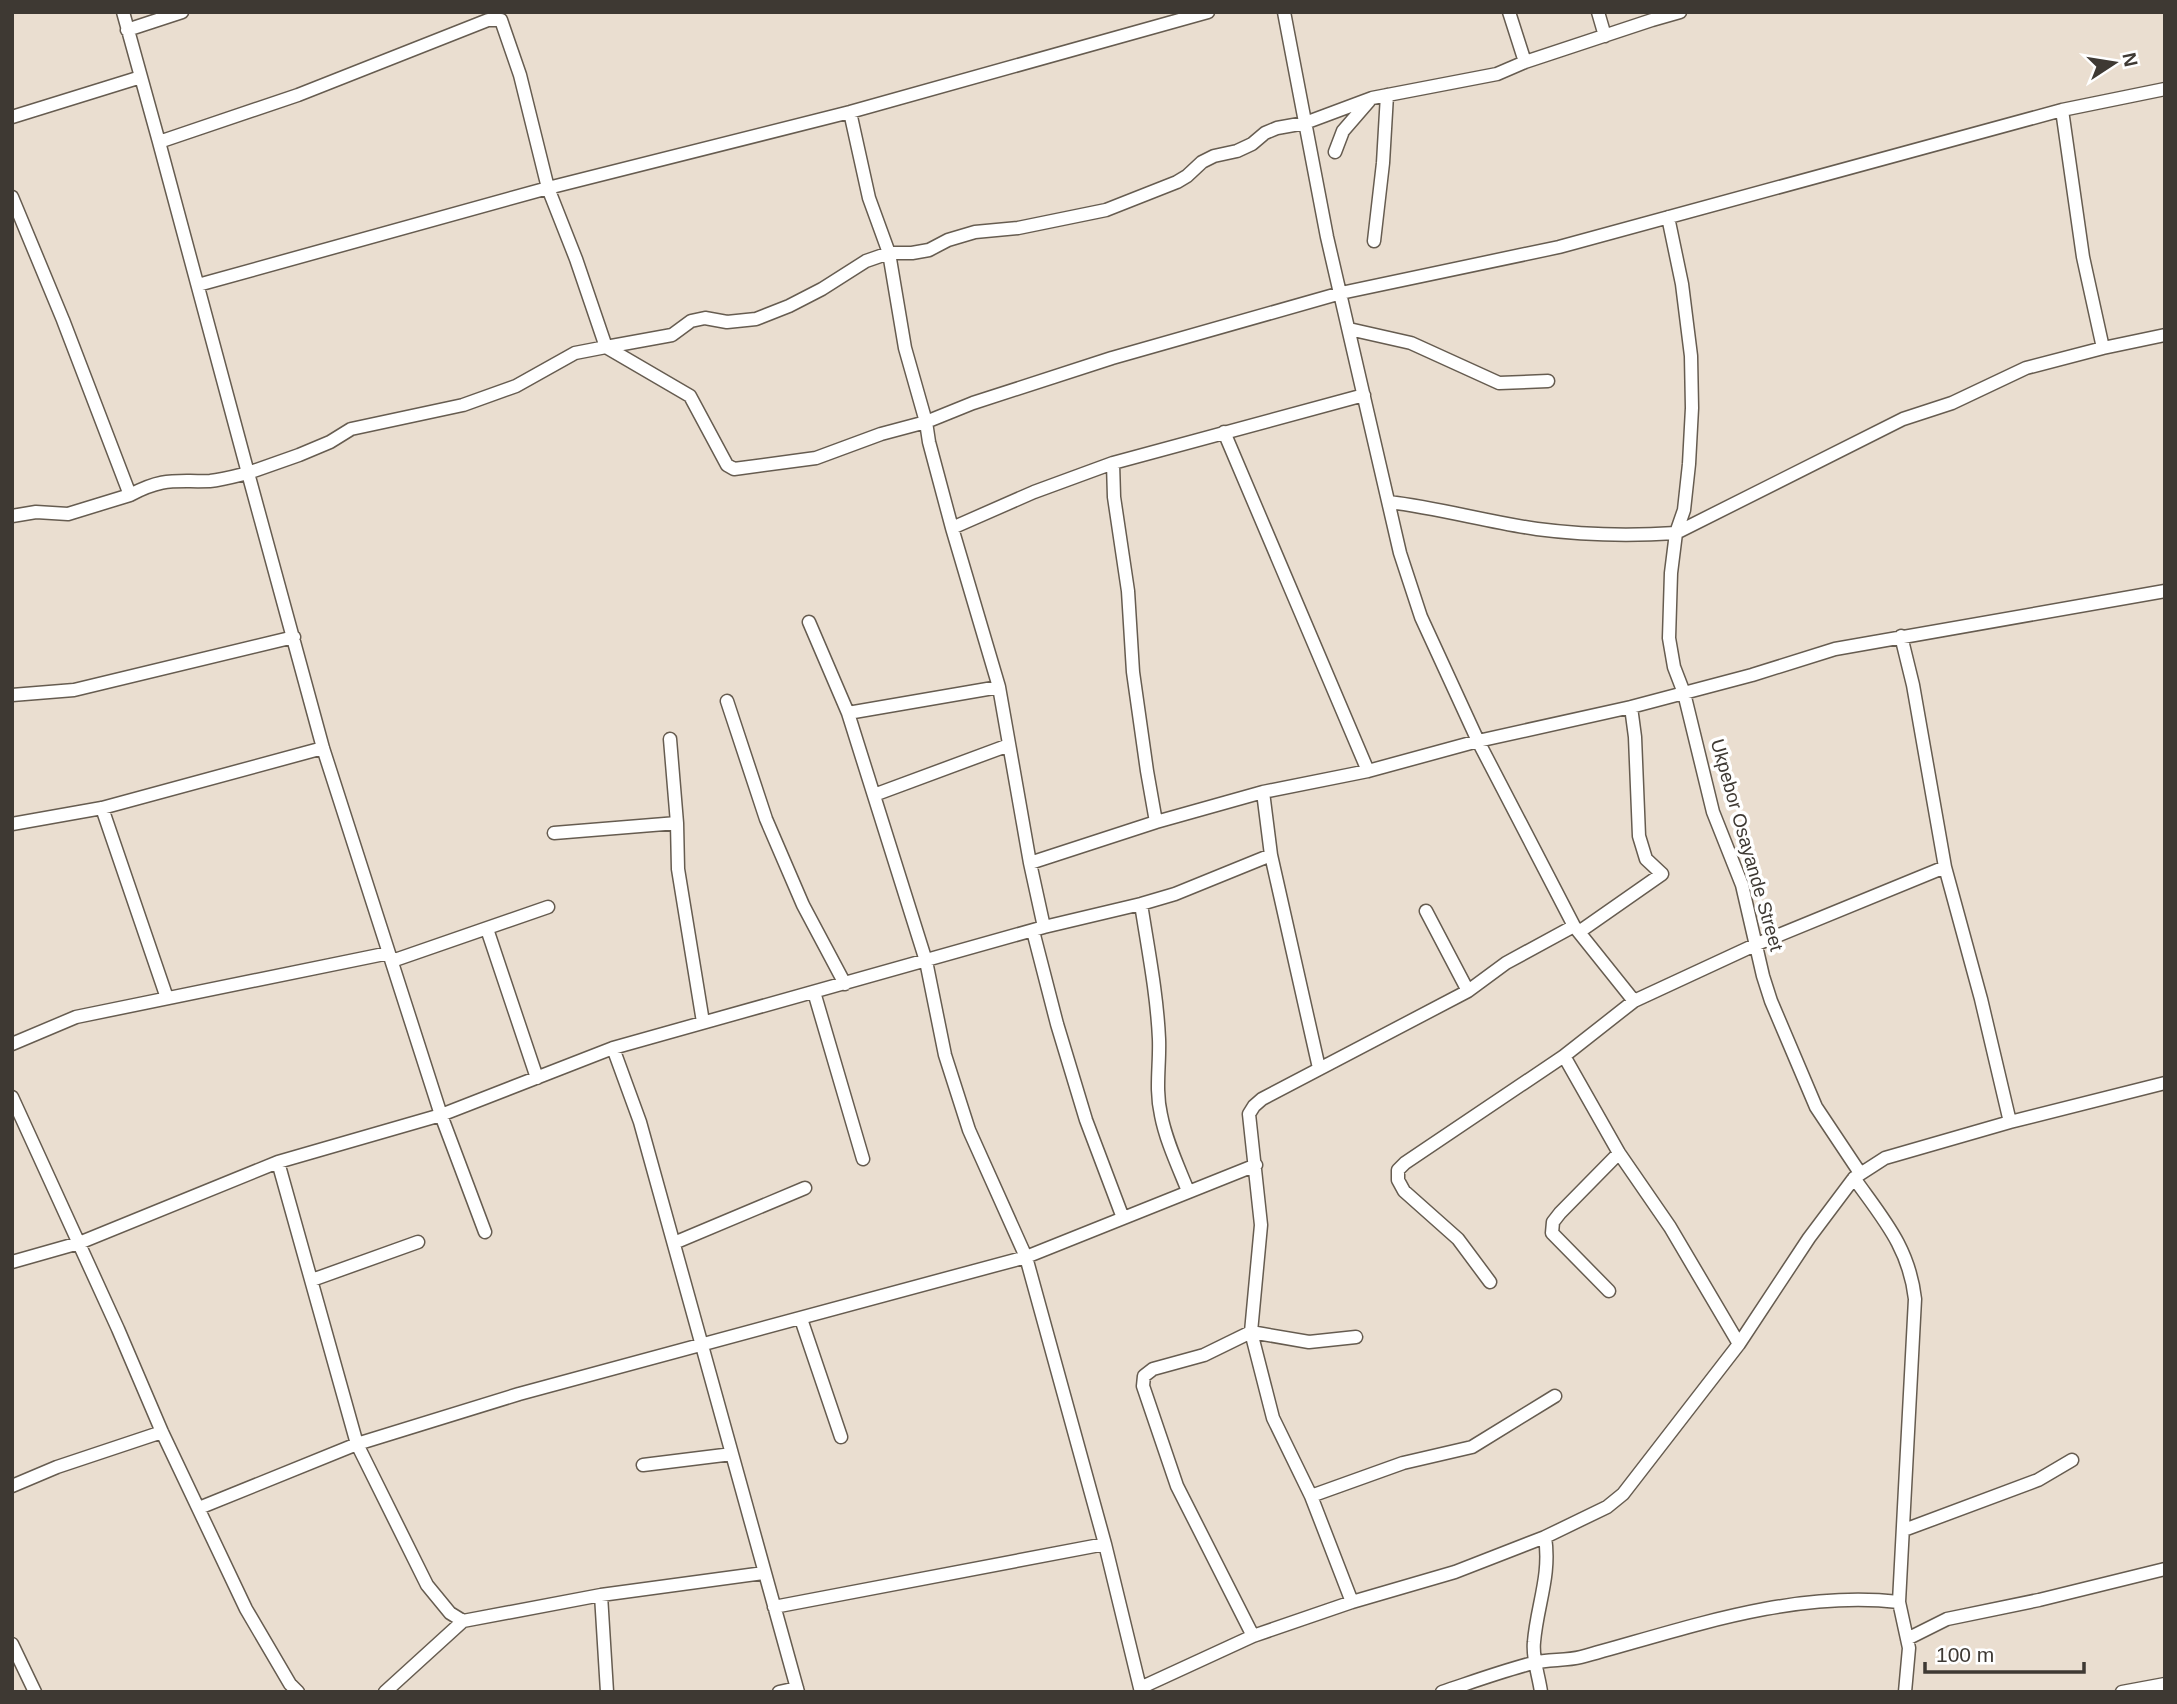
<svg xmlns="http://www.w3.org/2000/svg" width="2177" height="1704" font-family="Helvetica,sans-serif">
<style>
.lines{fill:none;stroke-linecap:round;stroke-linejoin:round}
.minor-casing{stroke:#665c50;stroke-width:15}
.minor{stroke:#fff;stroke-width:12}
.labels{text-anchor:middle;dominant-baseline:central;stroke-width:7;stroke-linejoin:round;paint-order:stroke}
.street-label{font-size:19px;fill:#3e3933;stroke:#fff}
</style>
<rect width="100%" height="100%" fill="#eaded0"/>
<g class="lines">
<g class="minor-casing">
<path id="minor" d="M1284,12L1327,237L1400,553L1421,617L1478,741L1631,707L1752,675L1835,649L2165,591
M1598,12L1605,36
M127,30L182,12
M1525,62L1652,20L1680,12
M12,117L141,77
M1335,152L1343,131L1369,101
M12,197L63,320L130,495C164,477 174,482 210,481C222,480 236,476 248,473L159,142
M1668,217L1682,284L1691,356L1692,408L1689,464L1684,510L1676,533L1671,573L1669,638L1674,667L1684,693L1713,812L1742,885L1763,976L1771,1001L1816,1107L1860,1173
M1374,241L1383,163L1387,95
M198,285L548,188L850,112L1208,12
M1349,329L1411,343L1499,383L1548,381
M606,347L672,335L691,321L705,318L727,322L756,319L789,306L822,289L866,261L889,253H912L929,250L948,240L975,232L1018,228L1106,210L1177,182L1187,176L1202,162L1214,156L1237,151L1252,144L1265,133L1277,128L1305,123L1372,98L1497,74L1525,62L1509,12
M606,347L690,396L727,465L734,469L816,458L881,434L926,422L905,348L889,253L869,198L850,112
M2103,348L2165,335
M1224,432L1368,771
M1113,463L1114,497L1128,591L1133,672L1147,771L1156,822
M1389,502C1439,508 1488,522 1537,529C1583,535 1630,536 1676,533L1903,419L1952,403L2026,368L2103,348L2083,257L2062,110
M12,516L36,512L68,514L130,495
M952,528L1034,492L1113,463L1364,395
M809,622L848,713L926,961L945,1055L969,1130L1026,1257L1105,1544L1141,1692
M1901,636L1913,685L1945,867L1981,999L2010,1122L2165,1083
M12,695L74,690L294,637
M727,701L766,819L803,905L845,984
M848,713L999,687
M670,739L677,823L678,869L703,1022
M1263,792L1271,855L1319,1068
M874,795L1009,745
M102,808L167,998
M12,824L102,808L323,748
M554,833L677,823
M1030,863L999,687L952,528L929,442L926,422L973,403L1112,358L1341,293L1559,247L2062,110L2165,89
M1945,867L1757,944L1634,1001L1564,1056L1619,1153L1670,1227L1739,1344L1809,1238L1854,1178L1885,1158L2010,1122
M1141,904C1148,949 1157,994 1159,1039C1160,1065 1155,1089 1161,1115C1166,1141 1178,1166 1188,1191
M1426,911L1468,991
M1044,927L1030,863L1156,822L1263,792L1368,771L1478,741L1574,926L1634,1001
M487,929L537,1078
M1033,931L1057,1024L1086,1120L1123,1218
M1579,932L1662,874L1646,859L1639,836L1635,737L1631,707
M392,961L548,907
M814,992L863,1159
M12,1044L76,1017L389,953
M613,1048L640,1122L798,1692
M12,1097L118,1329L162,1432L246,1609L290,1684L298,1692
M278,1162L357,1444L427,1585L450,1613L463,1621
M1854,1178C1883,1219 1909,1247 1915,1299L1899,1602L1909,1648L1905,1692
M485,1232L441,1115L613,1048L1044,927L1141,904L1175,894L1271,855
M674,1243L805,1188
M12,1262L79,1243L278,1162L441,1115L323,748L248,473L299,455L330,442L351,429L463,405L516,386L575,353L606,347L576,259L548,188L520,75L501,20H488L298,95L159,142L123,12
M312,1280L418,1242
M1490,1282L1458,1239L1404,1191L1398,1180V1170L1405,1163L1564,1056
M1609,1291L1552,1233L1553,1222L1560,1213L1619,1153
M801,1319L841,1437
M643,1465L732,1454
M12,1486L57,1467L162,1432
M1311,1496L1403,1463L1472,1447L1555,1396
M199,1508L357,1444L519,1394L1026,1257L1256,1165
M1904,1530L2038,1480L2072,1460
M601,1595L607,1692
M1352,1602L1311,1496L1273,1418L1251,1332L1261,1225L1249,1114L1254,1106L1262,1099L1468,991L1506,963L1574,926
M774,1607L1105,1544
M1253,1636L1177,1486L1143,1386L1144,1376L1153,1369L1204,1355L1251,1332L1309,1342L1356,1337
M1907,1639L1947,1619L2039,1600L2165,1569
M12,1644L35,1692
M1140,1688L1253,1636L1352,1602L1455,1572L1545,1537
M385,1692L463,1621L601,1595L764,1573
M779,1692L797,1688
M1442,1692C1472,1682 1502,1671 1533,1663C1549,1659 1565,1661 1581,1657C1685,1629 1790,1590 1899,1602
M1541,1692C1539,1676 1532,1658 1534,1642C1537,1605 1551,1576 1545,1537L1607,1507L1623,1494L1739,1344
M2122,1692L2165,1684"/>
</g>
<use href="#minor" class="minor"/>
</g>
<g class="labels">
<g class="street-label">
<text transform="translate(1747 845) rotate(74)">Ukpebor Osayande Street</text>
</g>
</g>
<rect width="2177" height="1704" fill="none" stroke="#3e3933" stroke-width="28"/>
<g transform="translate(2114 63) rotate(78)" stroke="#ffffff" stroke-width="5" paint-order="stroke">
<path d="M0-5L12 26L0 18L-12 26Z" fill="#3e3933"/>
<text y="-10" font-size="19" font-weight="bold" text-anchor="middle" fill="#3e3933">N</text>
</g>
<path d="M1925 1662v10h159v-10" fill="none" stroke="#3e3933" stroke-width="3.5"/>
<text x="1936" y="1662" font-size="21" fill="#3e3933" stroke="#ffffff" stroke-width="5" paint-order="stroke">100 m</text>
</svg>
